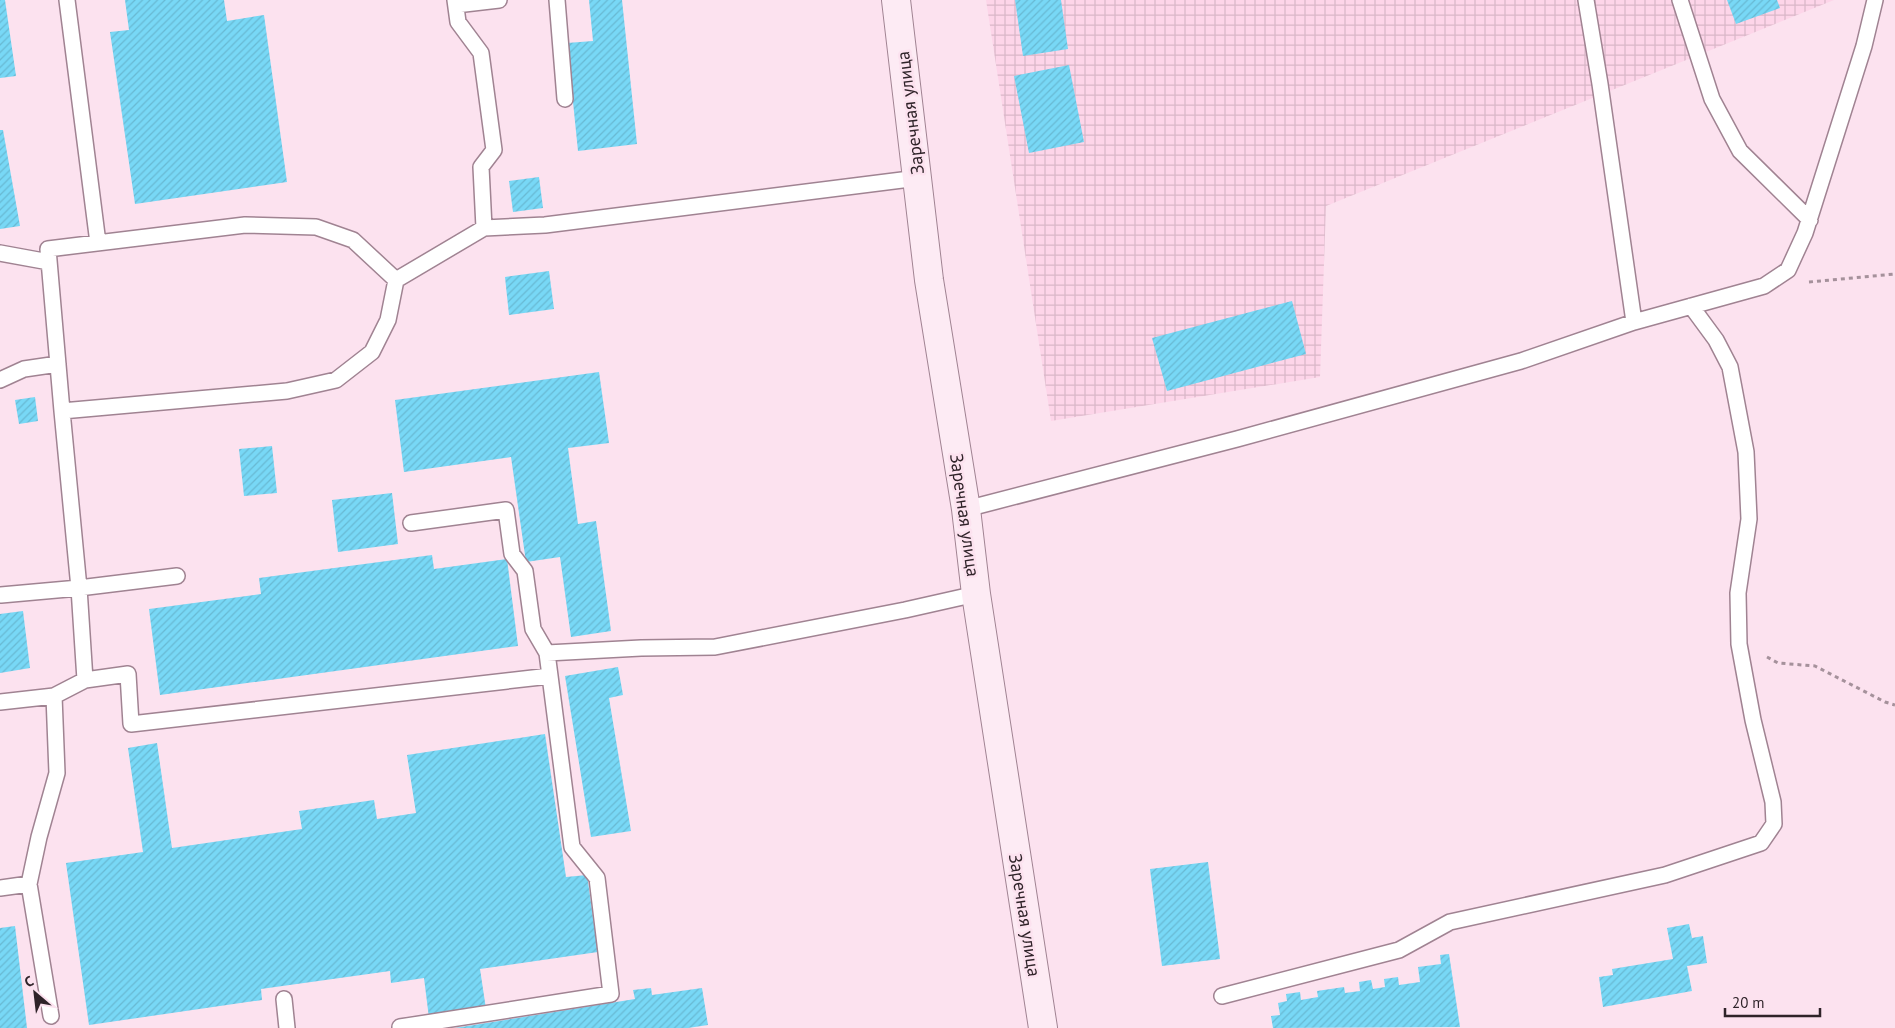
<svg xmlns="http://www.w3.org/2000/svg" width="1895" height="1028" font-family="'PT Sans',sans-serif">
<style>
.industrial{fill:url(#industrial-grid)}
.building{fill:url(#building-hatch)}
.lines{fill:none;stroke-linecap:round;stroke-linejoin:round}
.lane-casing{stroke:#a08392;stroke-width:18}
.secondary-casing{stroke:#a08392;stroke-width:30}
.path{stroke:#a5919b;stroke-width:3;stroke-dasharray:4 4;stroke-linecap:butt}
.lane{stroke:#fff;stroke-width:15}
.secondary{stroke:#fdebf4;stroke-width:28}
.labels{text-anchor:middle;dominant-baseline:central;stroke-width:5;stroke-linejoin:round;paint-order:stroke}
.street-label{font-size:18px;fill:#2f2329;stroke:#fce2ef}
</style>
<defs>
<pattern id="industrial-grid" width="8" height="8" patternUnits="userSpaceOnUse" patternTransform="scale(1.25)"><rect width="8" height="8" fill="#fdd5e9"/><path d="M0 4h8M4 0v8" fill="none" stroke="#d9b7c8"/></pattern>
<pattern id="building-hatch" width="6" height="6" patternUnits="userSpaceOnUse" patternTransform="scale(1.25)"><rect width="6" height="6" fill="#78d8f6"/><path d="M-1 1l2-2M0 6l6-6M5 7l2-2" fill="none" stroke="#68b9d3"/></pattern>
</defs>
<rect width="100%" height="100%" fill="#fce2ef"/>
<path class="industrial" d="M986,0H1834L1326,206L1320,377L1051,421Z"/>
<path class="building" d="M0,0H5L16,76L0,78Z
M125,0H224L227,21L264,15L287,182L135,204L110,32L129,30Z
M589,0H622L637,144L578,151L567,43L593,41Z
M1015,0H1061L1068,49L1023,56Z
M1727,0H1777L1780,8L1736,24Z
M1069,65L1084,142L1029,153L1014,76Z
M0,130H3L20,226L0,229Z
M539,177L543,208L513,212L509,181Z
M549,271L554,309L509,315L505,277Z
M1292,301L1306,354L1167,391L1152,338Z
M599,372L609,443L568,448L578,524L596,521L611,631L571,637L560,557L526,562L511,457L404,472L395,400Z
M35,397L38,421L19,424L15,400Z
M272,446L277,493L244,496L239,449Z
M392,493L398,544L338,552L332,500Z
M432,555L434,569L507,559L518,646L160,695L149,609L261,594L259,578Z
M23,611L30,668L0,673V614Z
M618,667L623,695L609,698L631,831L591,837L565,676Z
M545,734L566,877L587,875L598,952L480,969L486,1009L429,1018L424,978L391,983L390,971L261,989L262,1000L89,1025L66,863L143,852L128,748L157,743L172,848L302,829L299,811L374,800L377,819L416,813L407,755Z
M1208,862L1220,959L1162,966L1150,869Z
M1689,924L1692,938L1703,936L1707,963L1687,966L1692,991L1603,1007L1599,977L1613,975L1612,969L1673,959L1667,928Z
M15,926L27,1028H0V928Z
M1449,954L1460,1027L1273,1028L1271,1016L1280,1015L1278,1003L1287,1001L1286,994L1300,992L1301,1000L1318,997L1317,991L1344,987L1345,993L1360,991L1359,982L1371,980L1373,989L1385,987L1384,979L1398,977L1399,985L1420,982L1418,967L1441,964L1440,955Z
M651,988L652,995L702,988L708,1025L688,1028H455L635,999L633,990Z"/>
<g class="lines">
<g class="lane-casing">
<path id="lane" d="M67,0L98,243
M455,0L458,22L481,53L494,150L481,167L484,228
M557,0L565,99
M1586,0L1600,84L1634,322
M1680,0L1712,99L1740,151L1810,220
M456,5L499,0
M0,253L49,262
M0,380L24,369L58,364
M62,411L48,249L245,225L316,227L353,240L396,280
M966,509L1237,439L1521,361L1634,322L1764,286L1788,270L1805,233L1864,46L1875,0
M1,595L79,588L62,411L287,391L336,380L372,352L388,320L396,280L484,228L545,225L918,178
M547,653L641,648L715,647L905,610L976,594
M85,680L128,674L131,724L550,676L547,653L533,629L525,571L512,554L506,510L411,523
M0,702L54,696
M29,884L39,837L57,773L54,696L85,680L79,588L177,576
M0,888L29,884L51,1016
M1222,996L1399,950L1450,922L1665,875L1761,843L1774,824L1773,802L1753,720L1739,644L1738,593L1749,519L1746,452L1730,367L1716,340L1691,306
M284,999L287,1028
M400,1027L611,994L597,878L572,847L550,676"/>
</g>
<g class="secondary-casing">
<path id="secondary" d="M896,0L929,280L966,509L976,594L1043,1028"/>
</g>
<path class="path" d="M1809,282L1895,274
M1767,657L1778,663L1815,666L1885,702L1895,705"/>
<use href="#lane" class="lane"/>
<use href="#secondary" class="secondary"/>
</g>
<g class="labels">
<g class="street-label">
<text transform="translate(910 113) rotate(-97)">Заречная улица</text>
<text transform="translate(965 515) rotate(82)">Заречная улица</text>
<text transform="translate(1025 915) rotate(81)">Заречная улица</text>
</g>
</g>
<g transform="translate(35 993) rotate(332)" stroke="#fce2ef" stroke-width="4" paint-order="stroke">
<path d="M0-4L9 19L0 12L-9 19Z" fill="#2f2329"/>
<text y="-8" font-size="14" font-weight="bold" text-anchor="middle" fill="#2f2329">С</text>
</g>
<path d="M1725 1008v8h95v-8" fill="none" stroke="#2f2329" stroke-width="2.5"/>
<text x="1732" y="1008" font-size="15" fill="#2f2329" stroke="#fce2ef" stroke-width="4" paint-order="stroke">20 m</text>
</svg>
